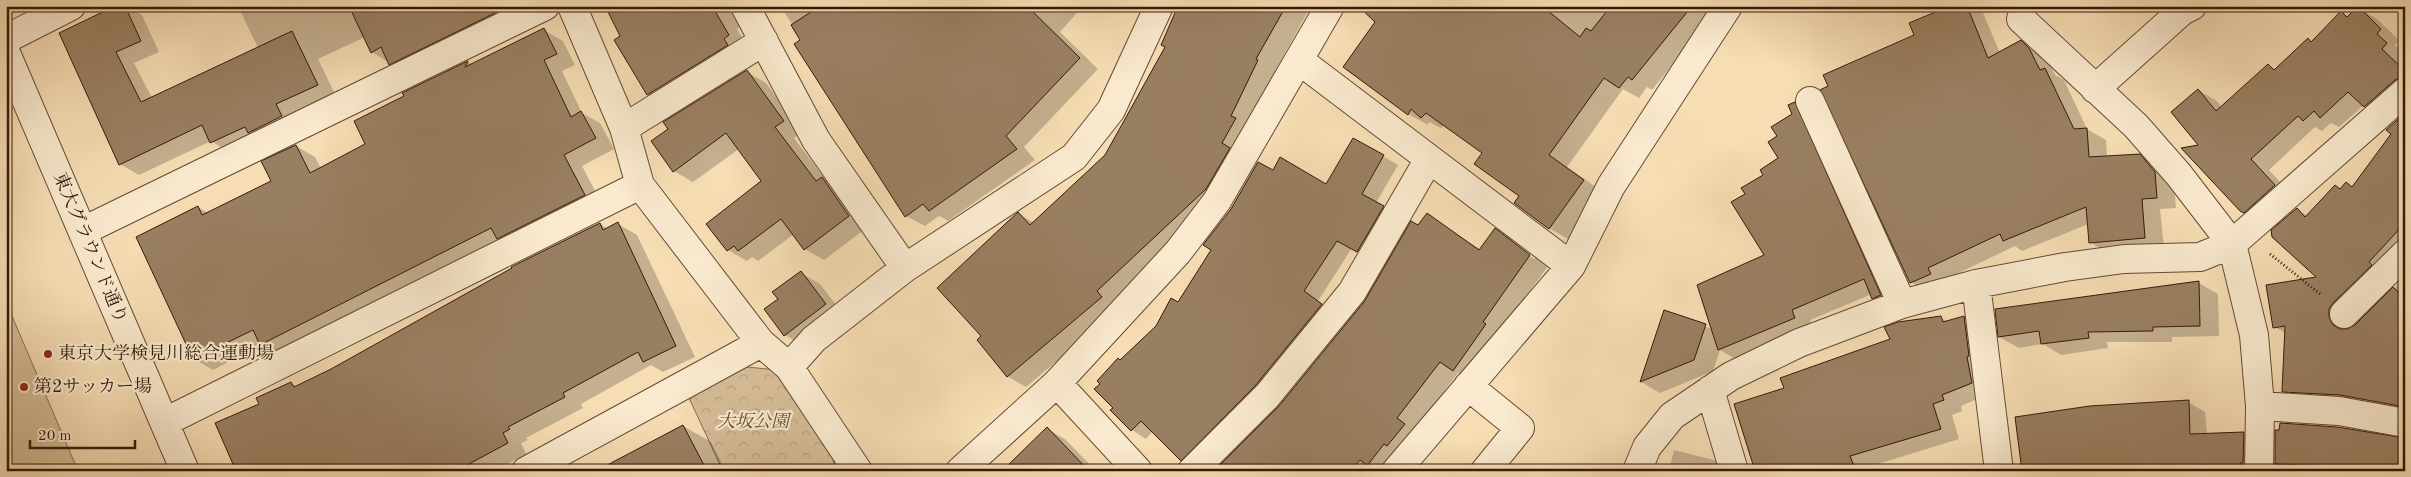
<svg xmlns="http://www.w3.org/2000/svg" width="2411" height="477" font-family="'Old Standard TT','Noto Serif JP',serif">
<style>
.park{fill:url(#park-crowns);stroke:#856a50}
.pitch{fill:#d5bc96;stroke:#856a50}
.shadow{fill:#0003}
.building{fill:#997f61;stroke:#351909}
.lines{fill:none;stroke-linecap:round;stroke-linejoin:round}
.minor-casing{stroke:#654a34;stroke-width:30}
.path{stroke:#351909;stroke-width:3;stroke-dasharray:1 2.5;stroke-linecap:butt}
.minor{stroke:#f9e9ce;stroke-width:28}
.poi-dot{fill:#8f2418;stroke:#f9e9ce;stroke-width:2}
.labels{text-anchor:middle;dominant-baseline:central;stroke-width:4.5;stroke-linejoin:round;paint-order:stroke}
.street-label{font-size:18px;fill:#351909;stroke:#f9e9ce}
.poi-label{font-size:18px;fill:#351909;stroke:#f9e9ce;text-anchor:start}
.park-label{font-size:18px;font-style:italic;fill:#654a33;stroke:#f9e9ce}
</style>
<defs>
<pattern id="park-crowns" width="20" height="18" patternUnits="userSpaceOnUse" patternTransform="scale(1.25)"><rect width="20" height="18" fill="#d5bc96"/><path d="M2 6a3 3 0 1 1 6 0M12 15a3 3 0 1 1 6 0" fill="none" stroke="#b7a180"/></pattern>
</defs>
<rect width="100%" height="100%" fill="#f6ddb3"/>
<filter id="stains"><feTurbulence type="fractalNoise" baseFrequency=".004" numOctaves="4"/><feColorMatrix values="0 0 0 0 .2 0 0 0 0 .09 0 0 0 0 .02 0 0 0 .5 -.17"/></filter>
<radialGradient id="worn" r=".72"><stop offset=".6" stop-color="#630" stop-opacity="0"/><stop offset="1" stop-color="#630" stop-opacity=".3"/></radialGradient>
<path class="park" d="M747,367L777,370L832,456L836,471H723L689,398Z"/>
<path class="pitch" d="M6,302L78,471H6Z"/>
<path class="shadow" d="M119,6H126L142,15L159,52L134,63L152,98L258,48L238,6H524L409,75L372,52L365,37L318,59L336,96L230,153L211,141L139,175L120,164L61,33Z
M606,6H753L749,23L737,29L747,46L667,105L648,94Z
M775,6H1083L1060,32L1098,69L1024,147L1035,160L948,221L939,216L925,226L906,216L802,40L781,7Z
M1180,6H1311L1275,71L1277,72L1254,130L1120,308L1026,387L1007,376L983,336L1019,214L1034,223L1106,156L1166,47Z
M1363,6H1733L1711,17L1652,90L1647,87L1639,98L1623,89L1567,167L1603,192L1568,239L1549,228L1484,153L1445,125L1441,128L1429,122L1428,125L1408,114L1377,21Z
M1954,6H1972L1983,13L2000,53L2021,42L2048,60L2055,75L2064,80L2087,129L2106,140L2107,157L2139,155L2158,166L2174,183L2176,208L2160,209L2164,248L2108,253L2090,242L2088,224L2022,251L2015,246L1946,279L1929,293L1911,282L1916,35Z
M2358,8L2377,19L2399,40L2395,45L2405,54L2400,60L2405,65V98L2383,117L2364,105L2339,127L2331,123L2322,131L2315,127L2269,170L2293,196L2260,222L2241,210L2201,146L2198,90L2217,101L2222,108L2269,66L2276,70L2308,40L2312,42L2341,13L2349,17Z
M544,30L563,41L575,65L562,71L582,113L600,123L614,149L582,166L603,206L280,355L262,345L213,370L194,359L138,238L198,207L209,214L273,182L296,146L315,157L321,169L367,145L405,96L404,93L468,62L472,65Z
M747,72L766,83L802,132L794,138L825,179L842,189L868,227L824,260L805,249L794,234L758,261L752,257L747,261L728,250L763,181L739,149L693,182L674,171Z
M1795,103L1813,114L1892,308L1873,298L1872,294L1810,320L1813,329L1737,360L1720,350L1713,371L1660,393L1641,382L1665,311L1712,329L1765,256L1746,194L1780,159L1779,137L1794,114Z
M2405,113V261L2347,321V329L2355,326L2405,278V413L2301,402L2283,391L2286,333L2274,327L2319,277L2297,210L2308,216L2335,186L2341,189L2346,183L2354,188Z
M1353,139L1398,165L1376,203L1397,215L1372,260L1352,248L1318,301L1336,313L1196,468L1181,460L1153,431L1146,439L1132,430L1115,408L1121,361L1179,304L1273,172L1327,185Z
M1428,215L1481,250L1495,230L1511,239V242L1534,259L1536,257L1512,239L1548,266L1500,333L1472,381L1458,373L1415,429L1389,471H1216L1280,407L1365,303Z
M600,224L608,229L618,224L637,235L695,357L663,372L651,365L581,404L583,408L526,438L528,440L521,443L526,454L494,471H237L260,405L291,383L297,387L332,370Z
M801,273L820,284L844,315L804,346L785,335L780,299Z
M2199,283L2218,294L2219,336L2172,337V342H2107L2108,348L2061,355L2043,344L2019,348L1999,337Z
M1964,317L1983,328L1991,393L1961,406L1962,411L1952,415L1959,439L1868,467L1870,471H1756L1785,389L1941,318L1948,322Z
M2188,402L2205,412L2207,435L2244,433L2261,443L2262,471H2023Z
M683,426L711,442L726,471H598Z
M1047,429L1065,439L1096,471H1004Z
M2276,432L2405,471H2275Z
M1674,450L1714,460L1732,471H1669Z
M1512,466L1520,471H1508Z"/>
<path class="building" d="M115,6H125L141,41L116,52L141,102L292,31L318,85L276,104L282,116L248,133L245,127L210,143L202,125L119,165L59,33Z
M349,6H499L495,13L389,65L381,47L371,53Z
M605,6H712L729,35L724,39L728,45L647,95L614,40L620,36Z
M820,6H1027L1080,58L1006,136L1017,149L929,211L923,204L905,217L794,44L800,40L791,25Z
M1178,6H1286L1256,59L1258,60L1231,116L1236,118L1222,143L1230,148L1206,189L1097,291L1102,297L1007,377L977,340L981,336L937,288L1018,212L1030,225L1105,155L1165,47L1161,45Z
M1358,6H1542L1580,37L1586,28L1591,31L1611,6H1692L1632,80L1628,77L1619,88L1604,78L1549,155L1584,180L1549,229L1514,203L1519,196L1474,164L1482,153L1426,113L1421,118L1411,109L1408,115L1343,67L1375,22Z
M1950,6H1967L1988,58L2021,40L2029,48L2040,70L2045,68L2074,129L2087,128L2089,157L2140,154L2155,172L2157,198L2142,199L2145,238L2089,243L2086,207L2003,241L2000,234L1928,268L1931,274L1910,283L1820,90L1828,86L1823,75L1914,35L1909,23Z
M2358,6L2381,29L2377,34L2387,43L2382,49L2405,71V77L2395,80L2364,107L2348,92L2320,118L2314,111L2303,121L2298,116L2251,159L2275,185L2244,213L2240,211L2181,148L2198,145L2171,112L2198,89L2216,111L2268,64L2274,70L2308,38L2311,42L2341,11L2347,17Z
M544,28L557,54L544,60L571,117L581,111L596,138L564,155L585,195L497,239L491,228L260,345L253,330L193,359L136,237L198,206L202,215L271,181L261,161L296,145L310,173L365,144L354,121L404,96L402,93L468,61L465,67Z
M747,70L784,121L775,127L816,181L822,177L849,216L804,250L781,219L738,251L734,246L727,251L706,224L761,181L726,133L673,172L651,141L668,129L663,122Z
M1795,102L1881,295L1872,299L1864,279L1792,310L1795,318L1718,350L1697,285L1764,255L1731,202L1745,194L1741,188L1763,175L1760,170L1778,158L1768,142L1777,136L1771,127L1792,114L1788,105Z
M2405,113V223L2369,262L2372,265L2333,303L2329,309V317L2333,325L2340,329H2347L2355,325L2393,287L2405,299V407L2340,395L2282,392L2285,326L2273,328L2266,285L2316,277L2272,237L2271,230L2297,208L2305,217L2335,185L2340,189L2346,182L2352,187L2391,134L2386,130Z
M1353,138L1384,155L1362,194L1384,206L1357,252L1337,241L1304,291L1322,304L1255,386L1181,461L1141,421L1131,431L1110,410L1113,408L1094,389L1100,384L1097,381L1118,358L1120,360L1156,326L1171,298L1178,302L1211,250L1203,245L1231,209L1258,162L1273,170L1280,157L1326,184Z
M1427,213L1479,250L1495,228L1530,255L1483,322L1486,324L1453,371L1440,362L1397,418L1405,424L1387,446L1384,444L1367,466L1360,460L1350,471H1214L1279,406L1364,302L1411,221L1418,225Z
M618,222L676,346L643,362L638,352L563,393L565,397L508,427L510,429L503,433L508,443L456,471H236L215,423L259,404L256,398L291,382L294,387L331,369L512,268L511,267L600,223L603,230Z
M801,271L826,304L784,336L764,309L778,299L772,292Z
M2199,281L2200,326L2153,327V331L2088,332L2089,338L2041,344L2039,331L1998,337L1995,309Z
M1664,310L1706,324L1694,360L1640,382Z
M1941,316L1943,322L1964,316L1969,356L1967,357L1972,383L1942,395L1944,400L1933,404L1941,429L1850,456L1856,471H1755L1734,404L1784,388L1780,378L1890,339L1884,327L1898,322Z
M2189,400L2190,434L2244,432L2243,463H2240V471H2022L2015,417L2090,406Z
M2280,423L2337,427L2405,438V471H2364L2365,467L2275,464V430H2279Z
M683,425L707,471H596Z
M1047,427L1089,471H1002Z"/>
<g class="lines">
<g class="minor-casing">
<path id="minor" d="M572,6L624,128L640,185L761,343L789,367L858,471
M745,6L816,140L905,268
M2021,19L2136,126L2179,175L2232,244L2254,335L2260,406L2259,471
M6,39L71,6
M6,53L185,471
M1300,61L1571,266
M2095,89L2182,11L2192,6
M1810,101L1902,304
M624,128L764,41
M83,231L545,6
M1976,284L1999,471
M2344,314L2405,254
M789,367L814,339L905,268L1074,157L1111,110L1159,6
M1057,383L1138,471
M1468,386L1520,428L1485,471
M1710,390L1734,471
M2260,406L2339,411L2405,423
M165,422L640,185
M526,471L761,343
M960,471L1057,383L1178,252L1217,201L1330,6
M1192,471L1267,396L1352,292L1429,159
M1396,471L1571,266L1611,186L1728,6
M1637,471L1647,447L1672,416L1731,376L1799,343L1902,304L1976,284L2065,267L2124,259L2200,257L2232,244L2405,92"/>
</g>
<path class="path" d="M2270,254L2320,294"/>
<use href="#minor" class="minor"/>
</g>
<g class="poi-dot">
<circle cx="48" cy="354" r="5"/>
<circle cx="24" cy="387" r="5"/>
</g>
<g class="labels">
<g class="street-label">
<text transform="translate(90 248) rotate(67)">東大グラウンド通り</text>
</g>
<g class="poi-label">
<text x="58" y="354">東京大学検見川総合運動場</text>
<text x="34" y="387">第2サッカー場</text>
</g>
<g class="park-label">
<text x="753" y="422">大坂公園</text>
</g>
</g>
<rect width="2411" height="477" fill="none" stroke="#f6ddb3" stroke-width="25"/>
<rect x="8" y="8" width="2396" height="462" fill="none" stroke="#351909" stroke-width="2.5"/>
<rect x="12" y="12" width="2386" height="452" fill="none" stroke="#351909"/>
<path d="M30 440v8h105v-8" fill="none" stroke="#351909" stroke-width="2.5"/>
<text x="38" y="440" font-size="15" fill="#351909" stroke="#f9e9ce" stroke-width="4" paint-order="stroke">20 m</text>
<rect width="100%" height="100%" filter="url(#stains)"/>
<rect width="100%" height="100%" fill="url(#worn)"/>
</svg>
